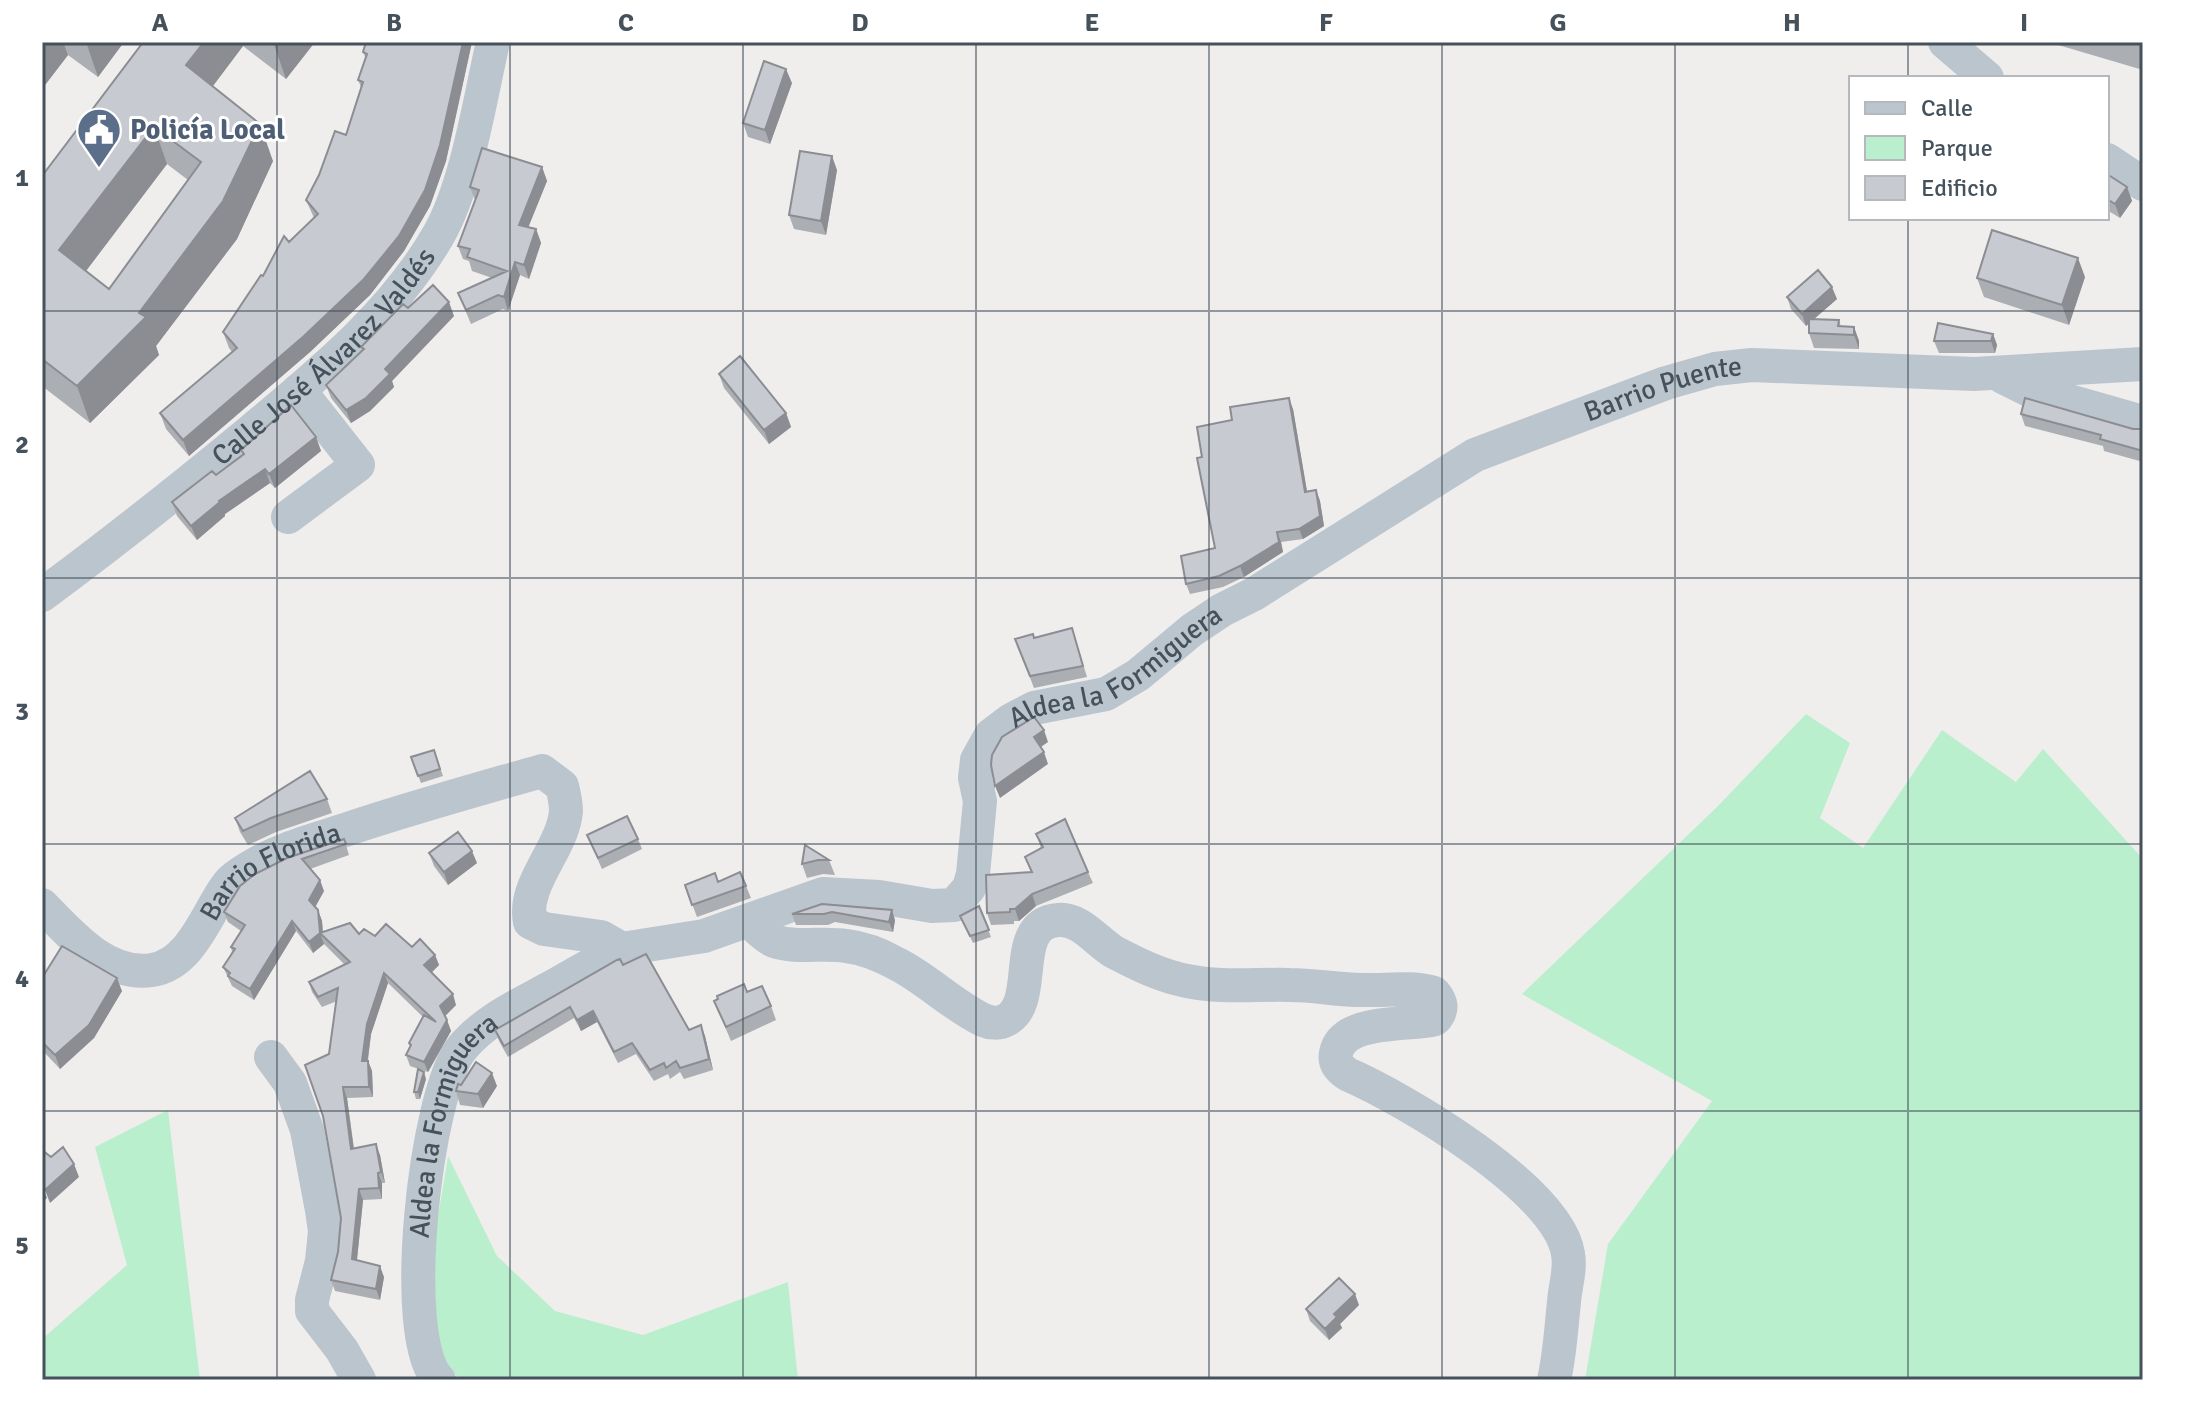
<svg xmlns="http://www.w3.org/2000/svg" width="2185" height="1422" font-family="Signika,sans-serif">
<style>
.green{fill:#baefcd}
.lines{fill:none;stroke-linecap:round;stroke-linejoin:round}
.minor{stroke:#bbc5cd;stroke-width:34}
.wall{fill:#abaeb3;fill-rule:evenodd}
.shaded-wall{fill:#8b8d92}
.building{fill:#c7cad0;stroke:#8b8d92;stroke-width:2;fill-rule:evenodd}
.grid{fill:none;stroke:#45515b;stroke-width:2;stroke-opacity:0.55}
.labels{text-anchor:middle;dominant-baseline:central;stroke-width:6;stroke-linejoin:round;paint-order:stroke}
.service-label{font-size:28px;font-weight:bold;fill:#4e5e75;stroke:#fff;text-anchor:start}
.street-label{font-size:28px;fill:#45515b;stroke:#fff}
.neatline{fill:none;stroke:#45515b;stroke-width:3}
.grid-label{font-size:26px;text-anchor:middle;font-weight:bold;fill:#45515b}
</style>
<rect width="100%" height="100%" fill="#f0eded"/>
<path class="green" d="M1806,714L1850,743L1820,818L1863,848L1942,730L2016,782L2043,749L2143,859V1380H1585L1608,1244L1712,1101L1522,994L1717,807Z
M168,1110L200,1380H44L42,1339L127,1265L95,1147Z
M448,1156L497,1256L555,1311L643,1335L788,1282L798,1380H461C449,1368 438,1355 435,1338C422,1282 440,1212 448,1156Z"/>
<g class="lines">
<g class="minor">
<path d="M1945,42L1987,78"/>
<path d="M2107,160L2143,184"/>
<path d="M2003,377L2027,389L2143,422"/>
<path d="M288,517L358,465L299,390"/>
<path id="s1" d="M42,595C114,542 183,487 252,430C320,373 394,313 439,234C467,185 480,99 493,42"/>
<path id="s2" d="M42,905C71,935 107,977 152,970C191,964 206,915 226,887C231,879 241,873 249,868C279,849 311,841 345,830C410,808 476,790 542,771L562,786C564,794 566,803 566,811C563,849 522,884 530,922L544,929L601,937L622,949L704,936L823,894L879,897L932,906L954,905L969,888L973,874L980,801L975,778L977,760L991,735L1011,720L1034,708L1106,694L1138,675L1192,630L1222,610L1254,594L1475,455L1666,383L1715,369L1752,365L1974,374L2143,364"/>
<path d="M750,922C757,928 765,937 774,941C797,949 822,942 846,946C864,948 881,955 897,964C927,979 952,1005 983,1020C990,1023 999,1024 1006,1020C1041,1002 1008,924 1058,920C1080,918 1096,941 1114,952C1137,964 1161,976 1187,981C1220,988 1256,984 1290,985C1314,985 1338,990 1362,990C1386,991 1411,986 1434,993C1442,1002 1443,1010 1435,1019C1409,1026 1343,1018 1336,1053C1334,1063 1339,1068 1347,1074C1403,1098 1559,1190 1568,1254C1571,1270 1565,1286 1564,1302C1561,1329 1560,1354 1554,1380"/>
<path d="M271,1057L290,1083L307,1130L322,1210L325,1231L322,1261L312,1300V1311L342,1350L359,1380"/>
<path id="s3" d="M439,1380C397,1340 426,1091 462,1048C485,1020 521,1004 552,987C576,974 597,960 622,949"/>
</g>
</g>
<path class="wall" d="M42,42H124L98,77L68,55L42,89Z
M145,42H315L286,79L243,46L213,86L273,161L237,239L156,346L159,355L90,423L42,386V176ZM167,164L188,180L109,289L86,271Z
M366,42H472L446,161L430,206L404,251L370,295L310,352L189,456L166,429L160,413L232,352L229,348L223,332L289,242L314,218L306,200L346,135L361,87L358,80L366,59L363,52Z
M2048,42H2143V70Z
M792,83L770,144L748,137L743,123Z
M542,167L547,181L528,227L536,229L541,243L529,279L520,275L508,311L503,309L471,324L458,293L492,278L472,271L469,261L463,259L458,246L475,200L470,187Z
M837,170L826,235L794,229L789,215Z
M2107,174L2127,187L2132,201L2120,218L2107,210Z
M2085,277L2069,325L1984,297L1977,278Z
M1787,297L1837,299L1814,319L1839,320L1841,327H1854L1859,341V349L1814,348L1809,333V323L1806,326L1791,309Z
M408,308L454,316L392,381L394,387L370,411L351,423L331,398L326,385L363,351L361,347Z
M1993,334L1997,345L1995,353H1939L1934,341Z
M719,374L786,413L791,427L769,444L724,388Z
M1293,409L1307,492L1316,490L1320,501L1324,526L1303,539L1281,542L1283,552L1244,577L1223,587L1190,594L1186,584L1215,548L1202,457Z
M2021,414L2133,429H2143V462L2104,451L2103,446L2025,426Z
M316,437L321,451L275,488L270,483L225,514V516L197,540L177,516L172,502L216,475L243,455L241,450Z
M1072,628L1087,677L1034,688L1015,639L1034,638Z
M434,750L443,776L421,783L411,757Z
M327,799L332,813L276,832L248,845L240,832L235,818Z
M1036,834L1088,872L1093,883L1036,906L1019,921H1014V924L991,925L987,913L1031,872L1025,857L1041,848Z
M587,835L638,839L642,849L602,869Z
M344,839L349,855L310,869L324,891L315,907L318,910L322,921L323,932L359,934L375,936L435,955L439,965L431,973L456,1005L445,1016L451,1031L428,1072L410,1066L406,1055L410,1047L409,1043L423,1017L388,983L371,1034L368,1061L372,1071L373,1097L347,1098L354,1148L380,1155L385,1183H382V1199L363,1200L357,1260L384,1277L380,1300L335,1291L331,1280L338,1252L341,1218L329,1054L337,1001L322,1007L312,992L309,982L345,965L324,944L313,953L296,931L254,1000L232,986L223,967L232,952L231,947L241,931L228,922L224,912L240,886Z
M805,845L829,860L835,875L823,874L807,878L802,864Z
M429,853L477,863L448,885L434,866Z
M685,885L746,886L751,898L697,917Z
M822,904L895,920L893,932L835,922L828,925H796L792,914Z
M979,906L991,937L973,943L960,916Z
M623,965L689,1030L705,1036L713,1070L684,1079L680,1072L670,1079L668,1074L654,1081L636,1054L618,1063L597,1022L581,1031L574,1018L508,1057L499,1041L495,1030Z
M42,978L122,991L94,1038L60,1069L44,1052L42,1055Z
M747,992L771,1006L776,1020L731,1041L714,1001Z
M426,1079L420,1099H416L414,1092Z
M461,1085L497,1086L483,1108L460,1105L456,1091Z
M1359,1305L1340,1324L1342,1328L1329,1340L1310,1321L1306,1309Z"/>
<path class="shaded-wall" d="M42,42H63L68,55L42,89Z
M86,42H124L98,77Z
M204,42H242L243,46L200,103L186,65Z
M273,42H315L286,79Z
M463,42H472L446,161L430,206L404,251L370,295L310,352L189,456L183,440Z
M786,69L792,83L770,144L765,130Z
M260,124L273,161L237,239L156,346L159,355L90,423L77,386L139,313Z
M154,127L167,164L73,288L59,250Z
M832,156L837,170L826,235L821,221Z
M542,167L547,181L524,238L519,225Z
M2127,187L2132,201L2120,218L2115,204Z
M536,229L541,243L529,279L524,265Z
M2078,258L2085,277L2069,325L2062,305Z
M515,262L520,275L508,311L504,297Z
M1832,287L1837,299L1806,326L1802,314Z
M449,302L454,316L392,381L394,387L370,411L351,423L346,410Z
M1854,327L1859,341V349L1854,335Z
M1993,334L1997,345L1995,353L1991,341Z
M1289,398L1293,409L1309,503L1305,492Z
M786,413L791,427L769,444L764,430Z
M316,437L321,451L275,488L269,474Z
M265,469L270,483L225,514V516L197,540L191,526L219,501Z
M1316,490L1320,501L1324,526L1303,539L1299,529Z
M1277,532L1281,542L1283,552L1244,577L1240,566Z
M1044,730L1048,742L1038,749L1034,737Z
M1044,752L1048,764L1000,798L995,786Z
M472,851L477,863L448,885L444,872Z
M320,880L324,891L313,911L309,900Z
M1032,894L1036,906L1019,921L1015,909Z
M318,910L322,921L323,937L320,934Z
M892,910L895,920L893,932L889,922Z
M292,921L296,931L254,1000L250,989Z
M320,933L324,944L313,953L309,942Z
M435,955L439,965L428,976L424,965Z
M384,973L388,983L371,1034L366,1072L362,1061L367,1024Z
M117,978L122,991L94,1038L60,1069L55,1055Z
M453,994L456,1005L444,1017L440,1006Z
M593,1011L597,1022L581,1031L577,1020Z
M447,1020L451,1031L428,1072L424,1062Z
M701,1025L705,1036L713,1070L709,1059Z
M368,1061L372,1071L373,1097L369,1087Z
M424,1072L426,1079L420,1099L418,1092Z
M492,1073L497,1086L483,1108L478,1094Z
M343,1087L347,1098L355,1159L351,1149Z
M376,1144L380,1155L385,1183L381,1172Z
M74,1164L79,1177L50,1203L45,1190Z
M378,1173L382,1183V1199L379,1188Z
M42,1185L47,1198L43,1202L42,1201Z
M359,1189L363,1200L356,1269L352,1259Z
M380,1266L384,1277L380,1300L376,1289Z
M1355,1294L1359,1305L1340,1324L1342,1328L1329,1340L1325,1329L1334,1314Z"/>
<path class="building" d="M145,42H204L186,65L260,124L223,201L139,313L146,317L77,386L42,359V176L141,45ZM154,127L201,162L109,289L59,250Z
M366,42H463L440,145L425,190L399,236L364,279L304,336L183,440L160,413L237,348L223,332L261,275L263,276L284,236L289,242L318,214L306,200L319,175L335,131L346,135L363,82L358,80L367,54L363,52Z
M764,61L786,69L765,130L743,123Z
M482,148L542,167L519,225L536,229L524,265L515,262L504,297L498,295L466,310L458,293L507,271L467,257L470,249L458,246L479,190L470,187Z
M800,151L832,156L821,221L789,215Z
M2107,174L2127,187L2115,204L2107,199Z
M1992,230L2078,258L2062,305L1977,278Z
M1818,270L1832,287L1802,314L1787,297Z
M433,285L449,302L385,369L390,374L366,398L346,410L326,385L364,349L361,347L403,304L408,308Z
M1809,319L1839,320L1838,326L1854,327V335L1809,333Z
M1938,323L1993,334L1991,341H1934Z
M740,356L786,413L764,430L719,374Z
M1289,398L1305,492L1316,490L1320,516L1299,529L1277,532L1279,542L1240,566L1219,576L1186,584L1181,556L1215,548L1197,458L1202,457L1197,427L1232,420L1230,407Z
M2025,398L2133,429H2143V451L2100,439L2101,435L2021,414Z
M291,405L316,437L269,474L265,469L219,501L220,502L191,526L172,502L212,471L216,475L244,454L241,450Z
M1072,628L1083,666L1030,676L1015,639L1033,634L1034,638Z
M1034,717L1044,730L1034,737L1044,752L995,786L991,765L992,755L1002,737Z
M434,750L440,769L418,776L411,757Z
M310,771L327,799L271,818L243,831L235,818Z
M627,816L638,839L598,858L587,835Z
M1065,819L1088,872L1032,894L1015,909H1010V912L987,913L986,875L1032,872L1025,857L1043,847L1036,834Z
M458,832L472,851L444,872L429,853Z
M344,839L346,844L302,859L320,880L309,900L318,910L320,933L350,923L359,934L364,929L375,936L386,924L412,947L420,939L435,955L424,965L453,994L440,1006L447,1020L424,1062L406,1055L411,1045L409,1043L424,1015L436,1022L384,973L367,1024L362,1061H368L369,1087H343L351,1149L376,1144L381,1172L378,1173L379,1188L359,1189L352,1259L380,1266L376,1289L331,1280L338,1252L341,1218L323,1116L305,1065L329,1054L338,988L318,997L309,982L350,962L320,933L309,942L292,921L250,989L228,976L230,973L223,967L235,949L231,947L245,925L224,912L240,886L255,874L287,858Z
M805,845L829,860H818L802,864Z
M740,872L746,886L692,905L685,885L715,873L718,882Z
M822,904L892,910L889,922L832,912L824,914H792Z
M979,906L989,930L970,936L960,916Z
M62,946L117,978L89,1025L55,1055L42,1042V978Z
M646,954L689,1030L701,1025L709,1059L680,1068L676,1061L666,1068L664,1063L650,1070L632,1043L614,1052L593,1011L577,1020L570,1007L504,1046L495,1030L617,960L620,959L623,965Z
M744,984L747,992L762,986L771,1006L726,1027L714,1001L718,999L717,996Z
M476,1062L492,1073L478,1094L456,1091L458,1084L461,1085Z
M418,1069L424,1072L418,1092H414Z
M63,1147L74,1164L45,1190L42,1186V1150L51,1157Z
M1339,1278L1355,1294L1334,1314L1337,1317L1325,1329L1306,1309Z"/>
<path class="grid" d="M277,42V1380M510,42V1380M743,42V1380M976,42V1380M1209,42V1380M1442,42V1380M1675,42V1380M1908,42V78M1908,218V1380M42,311H2143M42,578H2143M42,844H2143M42,1111H2143"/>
<defs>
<g id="civic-pin" transform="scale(2.3)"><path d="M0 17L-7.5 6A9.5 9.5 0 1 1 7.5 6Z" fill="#5c6f8a" stroke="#fff"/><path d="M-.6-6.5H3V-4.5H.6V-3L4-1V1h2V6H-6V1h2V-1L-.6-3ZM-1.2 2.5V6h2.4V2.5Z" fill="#fff"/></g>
</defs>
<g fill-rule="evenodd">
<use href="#civic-pin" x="99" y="130"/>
</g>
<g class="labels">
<g class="service-label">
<text x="130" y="130">Policía Local</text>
</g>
<g class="street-label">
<text stroke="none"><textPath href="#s1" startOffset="370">Calle José Álvarez Valdés</textPath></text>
<text stroke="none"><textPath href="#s2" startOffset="2140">Barrio Puente</textPath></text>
<text stroke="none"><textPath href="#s2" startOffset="1520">Aldea la Formiguera</textPath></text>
<text stroke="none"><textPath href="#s2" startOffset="294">Barrio Florida</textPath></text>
<text stroke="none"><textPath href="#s3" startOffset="266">Aldea la Formiguera</textPath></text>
</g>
</g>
<rect width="2185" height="1422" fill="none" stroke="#ffffff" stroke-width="88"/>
<rect x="1849" y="76" width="260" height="144" fill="#ffffff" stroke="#b5b9bd" stroke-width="2"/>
<rect x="1865" y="102" width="40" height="12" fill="#bbc5cd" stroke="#b5b9bd" stroke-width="2"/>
<text x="1921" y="116" font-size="24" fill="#45515b">Calle</text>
<rect x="1865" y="136" width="40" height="24" fill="#baefcd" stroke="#b5b9bd" stroke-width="2"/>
<text x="1921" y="156" font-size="24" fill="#45515b">Parque</text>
<rect x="1865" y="176" width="40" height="24" fill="#c7cad0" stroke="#b5b9bd" stroke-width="2"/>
<text x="1921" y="196" font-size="24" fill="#45515b">Edificio</text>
<rect x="44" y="44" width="2097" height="1334" class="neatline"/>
<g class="grid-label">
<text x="160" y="31">A</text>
<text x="394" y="31">B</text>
<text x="626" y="31">C</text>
<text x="860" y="31">D</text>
<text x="1092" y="31">E</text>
<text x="1326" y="31">F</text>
<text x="1558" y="31">G</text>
<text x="1792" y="31">H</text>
<text x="2024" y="31">I</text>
<text x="22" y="186">1</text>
<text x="22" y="453">2</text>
<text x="22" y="720">3</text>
<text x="22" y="987">4</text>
<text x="22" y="1254">5</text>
</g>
</svg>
